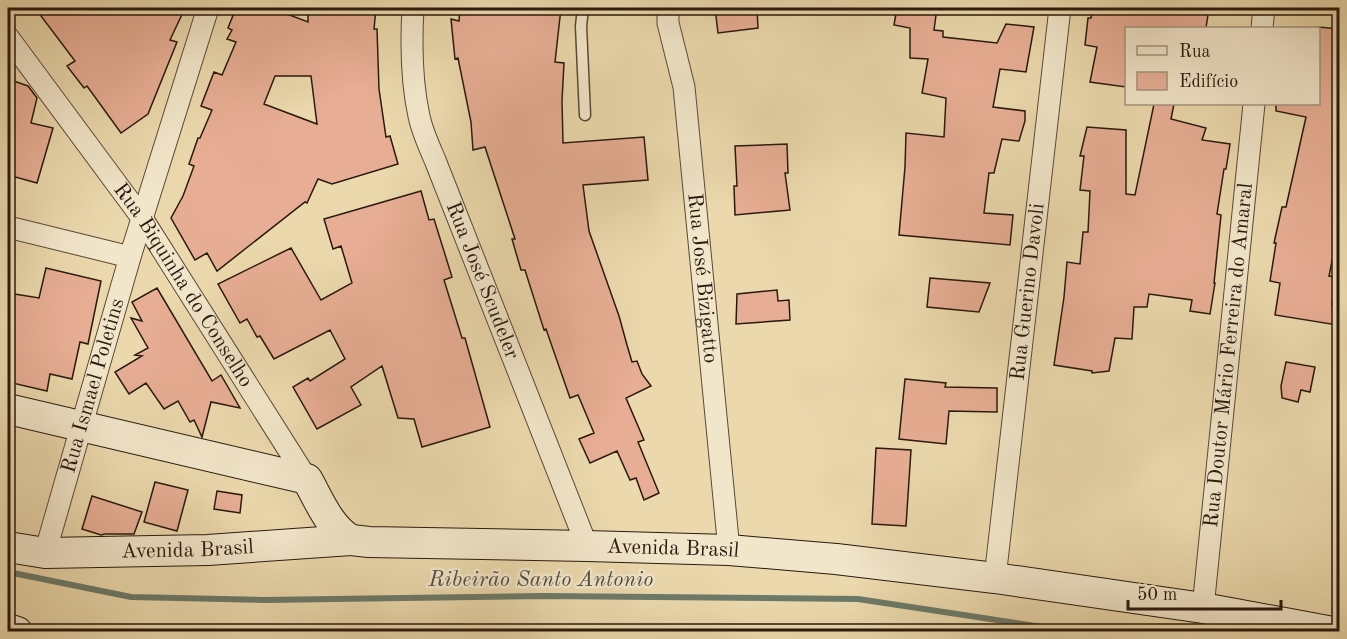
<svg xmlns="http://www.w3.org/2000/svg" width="1347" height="639" font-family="'Old Standard TT',serif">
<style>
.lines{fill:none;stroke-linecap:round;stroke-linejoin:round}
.stream{stroke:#6c7a69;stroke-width:6}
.building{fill:#e8ae95;stroke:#29190e;stroke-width:1.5;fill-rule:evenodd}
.lane-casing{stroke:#5a4936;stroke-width:13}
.street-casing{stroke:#5a4936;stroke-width:23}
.secondary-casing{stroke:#29190e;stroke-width:32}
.lane{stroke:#f2e6ca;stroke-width:10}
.street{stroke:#f2e6ca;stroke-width:21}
.secondary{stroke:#f2e6ca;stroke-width:30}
.labels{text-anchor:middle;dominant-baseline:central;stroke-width:5;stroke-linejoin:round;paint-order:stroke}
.street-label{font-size:21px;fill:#29190e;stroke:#f2e6ca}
.water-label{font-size:22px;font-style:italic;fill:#505143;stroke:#f2e6ca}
</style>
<rect width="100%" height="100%" fill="#ebd9ad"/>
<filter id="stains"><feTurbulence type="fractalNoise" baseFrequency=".00333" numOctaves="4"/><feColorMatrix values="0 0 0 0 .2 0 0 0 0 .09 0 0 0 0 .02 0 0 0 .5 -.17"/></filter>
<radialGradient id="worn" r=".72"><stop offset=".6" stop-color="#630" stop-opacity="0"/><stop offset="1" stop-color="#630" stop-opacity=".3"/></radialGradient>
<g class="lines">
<path class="stream" d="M8,572L131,597L264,600L544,596L858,599L1075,632"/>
</g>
<path class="building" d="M35,8H185L170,40L177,42L148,114L121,133L87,86L84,88L67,66L75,61Z
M236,8H271L308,22V8H376L374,29H377L379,89L386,137L390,136L398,164L332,184L318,179L307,203L305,202L217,271L207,253L195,260L171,218L183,196L194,166L189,164L198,138H200L212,110L201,106L214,72L222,75L236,42L227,39L232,30L228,28ZM275,76H311L317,124L264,104Z
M460,8H561L555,62L564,63L562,101L563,143L644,137L648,180L583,185L589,231L619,316L627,345L632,362L637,361L642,374L651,386L626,398L644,440L638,442L659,493L644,500L636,478L630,480L617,451L590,463L579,439L594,433L578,395L570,398L546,329L544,330L525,270H521L512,239H515L485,147L473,150L471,122L458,58L455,59L451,19L459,21Z
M715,8H757L758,28L718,33Z
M897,8H937L934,30L943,31V37L997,43L1006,24L1034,27L1026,72L1000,69L993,107L1025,111V121L1019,141L1002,139L994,173H989L984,213L1013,215L1010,245L899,235L905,167L906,133L944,137L946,98L922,93L928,59L910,58V28L894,25Z
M1092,8H1209L1206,28H1126V87L1090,82L1097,47L1085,45L1088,18H1091Z
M1318,27L1340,29V222L1329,276L1336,277L1332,305L1340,303L1337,325L1275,315L1280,283L1270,281L1276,243H1274L1282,207H1286L1306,117L1276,111V104H1318Z
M8,79L28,86L37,98L31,123L53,128L37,183L8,175Z
M1154,104H1174L1171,119L1206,128L1202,140L1230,144L1226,169H1224L1217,214L1221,215L1214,283H1215L1210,314L1190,311L1192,300L1149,294L1147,307H1134L1132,339L1115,338L1109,371L1092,373V371L1054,365L1064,297L1067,262L1080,264L1083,232H1088L1090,191L1080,190L1084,156H1080L1087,127L1126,130V194L1135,195Z
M787,144L788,173H785L790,210L735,215L734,186H737L735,146Z
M421,191L429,220L434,219L452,277L444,280L462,338H465L490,427L422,447L414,419L398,418L382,366L351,387L361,405L317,429L293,387L308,378L310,381L345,359L330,330L274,359L260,336L257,337L247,319L240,323L218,284L291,248L321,300L352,283L341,246L333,249L324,219Z
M46,268L101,281L88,344L80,342L72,379L50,374L47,391L8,382V293L39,298Z
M930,278L990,283L979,312L927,307Z
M157,288L212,381L221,375L240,408L211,402L202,437L194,420L190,422L178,401L164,409L146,383L129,394L115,372L142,356L135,355L148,348L131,318L142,321L132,302Z
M777,290L778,301L789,300L790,320L736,324L737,294Z
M1286,362L1315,367L1310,392L1301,390L1298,402L1282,398L1281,386Z
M905,379L946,383L945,387L997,388V412L949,411L946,444L899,439Z
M876,448L911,450L906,526L872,524Z
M155,482L188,490L177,531L144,522Z
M217,491L242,495L240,513L214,509Z
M92,496L142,512L134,534H105L101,535L82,529Z"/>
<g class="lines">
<g class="lane-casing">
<path id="lane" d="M583,8L581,26L585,115"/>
</g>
<g class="street-casing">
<g id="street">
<path id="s1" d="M413,8C411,43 411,80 419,116C422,131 429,146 435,160L587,546"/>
<path id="s2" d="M668,8V23L684,87L729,550"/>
<path d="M1262,28L1264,8"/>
<path id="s3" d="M8,37L142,218L307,479"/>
<path d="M8,227L130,257"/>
<path id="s4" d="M45,553L130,257L208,8"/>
<path id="s5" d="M995,578L1060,8"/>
<path id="s6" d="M1203,608L1254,104"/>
</g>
</g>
<g class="secondary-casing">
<g id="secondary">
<path d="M8,409L307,479C319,500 329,527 351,540"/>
<path id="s7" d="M8,547L45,553L208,550L351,540L369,542L587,546L729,550L836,559L995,578L1203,608L1333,632"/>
<path d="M8,629L17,632"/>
</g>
</g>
<use href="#lane" class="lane"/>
<use href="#street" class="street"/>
<use href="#secondary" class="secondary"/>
</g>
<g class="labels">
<g class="street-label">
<text stroke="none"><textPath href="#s2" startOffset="273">Rua José Bizigatto</textPath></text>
<text stroke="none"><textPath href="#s1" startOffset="285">Rua José Scudeler</textPath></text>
<text stroke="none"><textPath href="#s3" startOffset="304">Rua Biquinha do Conselho</textPath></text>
<text stroke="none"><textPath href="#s5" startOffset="288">Rua Guerino Davoli</textPath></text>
<text stroke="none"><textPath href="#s6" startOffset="254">Rua Doutor Mário Ferreira do Amaral</textPath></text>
<text stroke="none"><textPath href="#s4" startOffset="174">Rua Ismael Poletins</textPath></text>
<text stroke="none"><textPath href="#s7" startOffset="180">Avenida Brasil</textPath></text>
<text stroke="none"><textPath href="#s7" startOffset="666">Avenida Brasil</textPath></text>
</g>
<g class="water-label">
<text x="541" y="580">Ribeirão Santo Antonio</text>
</g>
</g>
<rect width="1347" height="639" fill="none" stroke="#ebd9ad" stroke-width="30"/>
<rect x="9" y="9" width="1329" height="621" fill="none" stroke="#29190e" stroke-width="3"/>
<rect x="15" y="15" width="1317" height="609" fill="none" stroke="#29190e" stroke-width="1.5"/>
<rect x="1125" y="27" width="195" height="78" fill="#f2e6ca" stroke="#a2947f" stroke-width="1.5"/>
<rect x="1137" y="46" width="30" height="9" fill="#f2e6ca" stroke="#a2947f" stroke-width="1.5"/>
<text x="1179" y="57" font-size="18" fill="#29190e">Rua</text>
<rect x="1137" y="72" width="30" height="18" fill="#e8ae95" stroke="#a2947f" stroke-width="1.5"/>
<text x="1179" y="87" font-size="18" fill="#29190e">Edifício</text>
<path d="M1128 600v9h153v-9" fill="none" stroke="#29190e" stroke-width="3"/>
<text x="1137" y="600" font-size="18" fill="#29190e" stroke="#f2e6ca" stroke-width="4.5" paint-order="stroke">50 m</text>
<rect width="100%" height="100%" filter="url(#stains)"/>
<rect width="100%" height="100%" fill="url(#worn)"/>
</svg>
